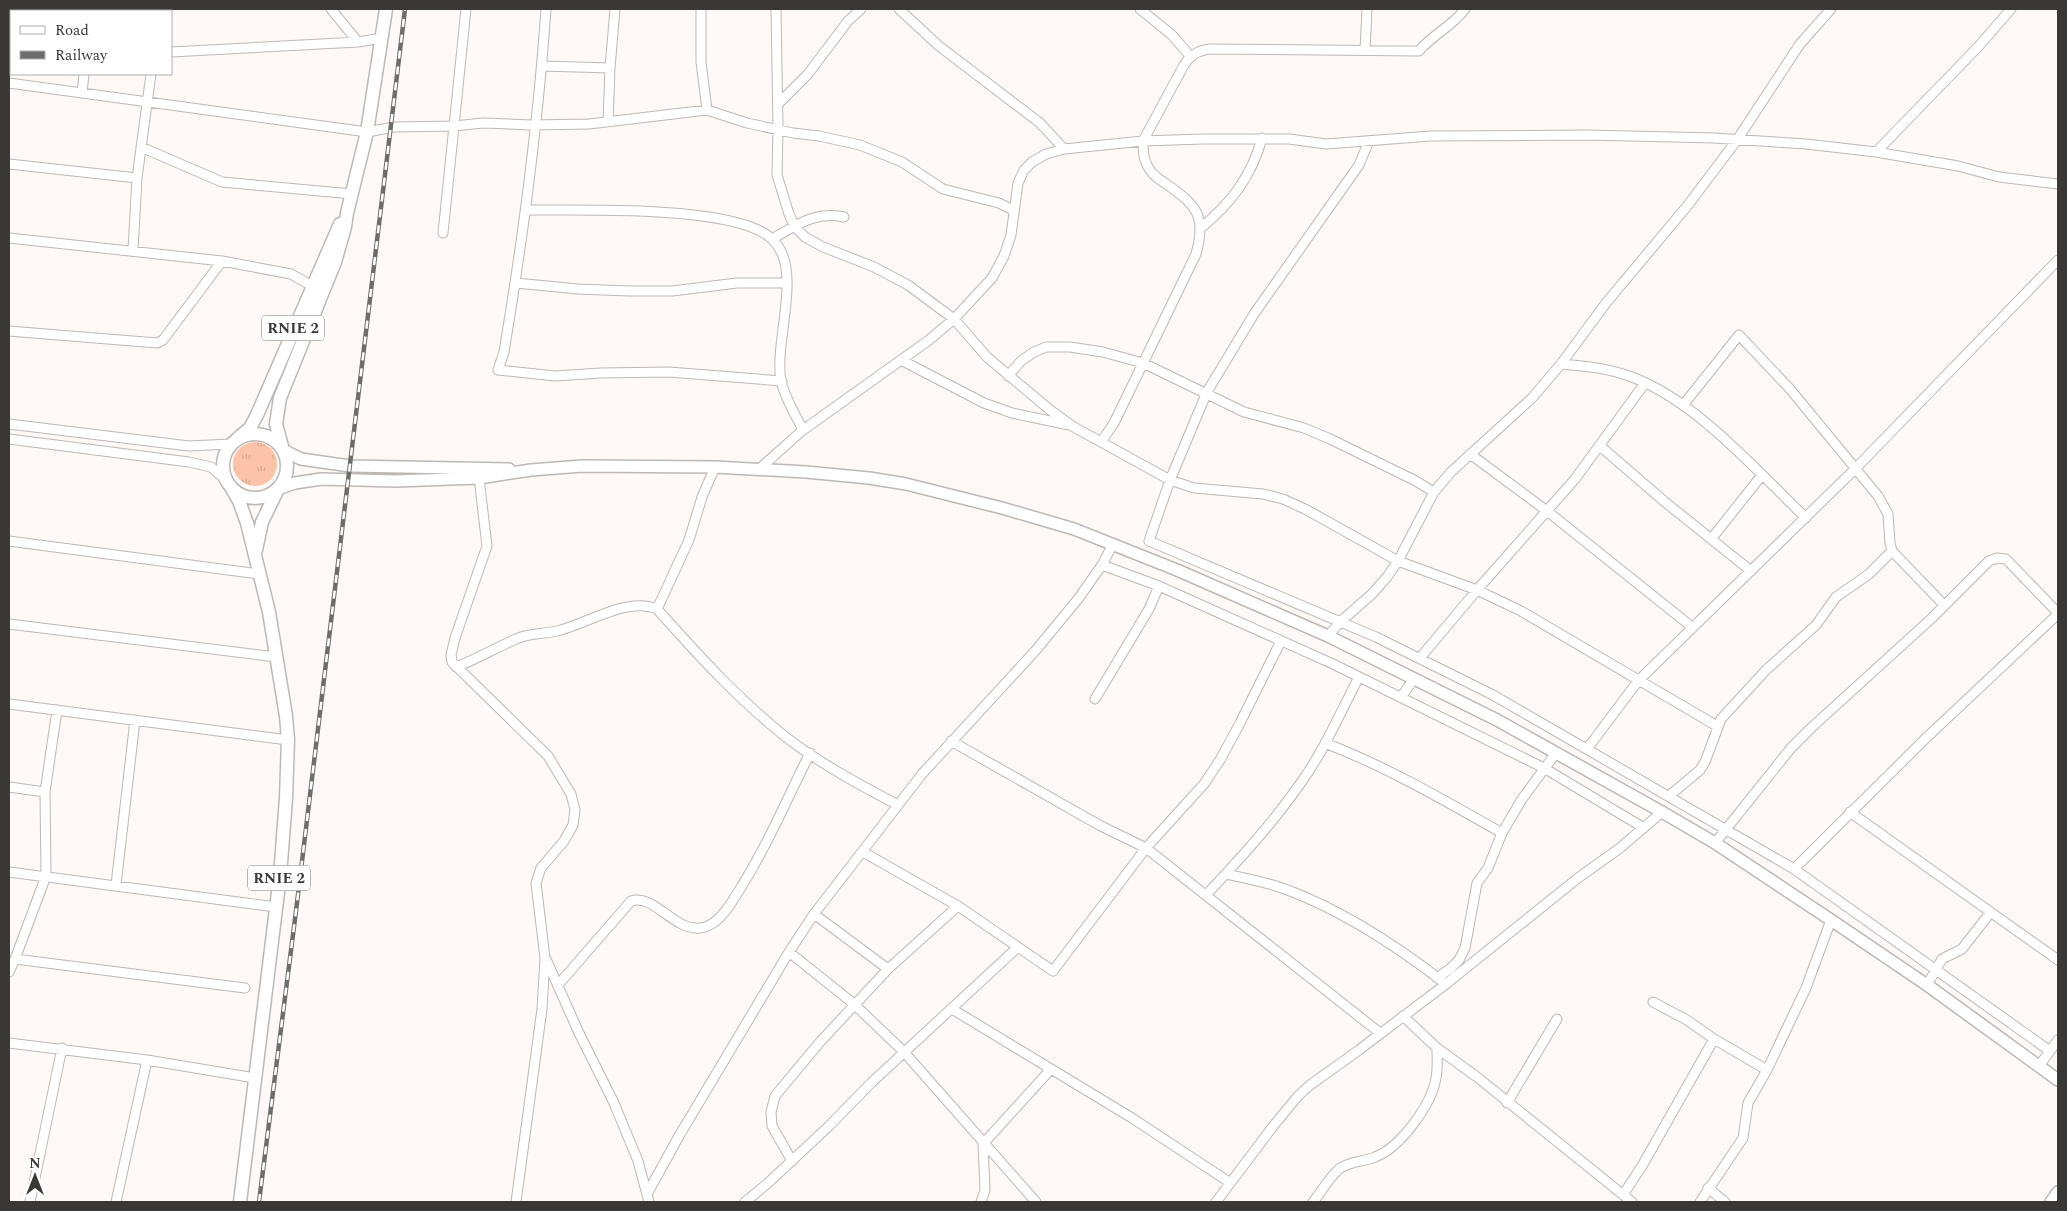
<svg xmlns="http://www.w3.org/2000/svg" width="2067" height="1211" font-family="Spectral,serif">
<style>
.grass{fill:url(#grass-tufts)}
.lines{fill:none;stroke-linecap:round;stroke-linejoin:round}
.minor-casing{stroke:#bcb8b6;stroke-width:11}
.major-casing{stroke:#bcb8b6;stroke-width:14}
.highway-casing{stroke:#bcb8b6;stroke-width:15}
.minor{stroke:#fff;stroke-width:9}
.major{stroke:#fff;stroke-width:11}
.highway{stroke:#fff;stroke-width:12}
.rail-casing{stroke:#6f6d6b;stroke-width:4.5}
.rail{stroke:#fff;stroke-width:2.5;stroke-dasharray:8;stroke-linecap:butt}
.labels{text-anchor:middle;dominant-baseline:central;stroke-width:4;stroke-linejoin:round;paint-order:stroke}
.shield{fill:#fff;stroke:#757473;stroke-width:1}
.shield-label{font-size:15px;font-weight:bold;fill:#3a3837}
</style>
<defs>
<pattern id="grass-tufts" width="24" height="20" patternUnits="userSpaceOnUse" patternTransform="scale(1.25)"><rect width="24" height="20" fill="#fcc3a8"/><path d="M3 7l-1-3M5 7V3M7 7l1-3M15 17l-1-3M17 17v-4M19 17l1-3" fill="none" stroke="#d9a891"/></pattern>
</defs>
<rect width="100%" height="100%" fill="#fef9f7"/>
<path class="grass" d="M233 464a22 22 0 1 1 44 0a22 22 0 1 1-44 0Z"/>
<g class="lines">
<g class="minor-casing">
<path id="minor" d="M331,9L358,42
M546,9C538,124 523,238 504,352L498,370L555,376L601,373L669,372L782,381
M701,9V62L707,110
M776,9L778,128L777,175L789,214L795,227L805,237L823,247L874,267L908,285L954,319L987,357L1050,410L1072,426L1170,480L1194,488L1263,494L1283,499L1307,510L1398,561L1477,590L1521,611L1717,726
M899,9L939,46L1040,123L1064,149
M1140,9L1172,35L1190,56
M20,11V9
M91,11V9
M160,11V9
M1365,50L1367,9
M171,52L358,42L382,38
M542,66L610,68
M9,83L367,132L394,127L454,126L483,123L532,125L589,124L707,110L747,123L793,133L819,136L860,145L902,162L943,189L999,203L1013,210
M82,93L84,74
M778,104L808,74L848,21L861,9
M608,122L610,68L615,9
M1369,141L1359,165L1254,314L1207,392L1170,480L1149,541L1376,637L1493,695L1794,869L2050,1051
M141,147L222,182L352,194
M1876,152L1978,47L2011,9
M9,164L137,178
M527,210C579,211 738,204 773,240C784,251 787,267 787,282C788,311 776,355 781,381C785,398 795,414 803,430
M1201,228C1231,203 1252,176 1262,138
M443,233L466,9
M9,238L222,261L291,274L312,286
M772,239C797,225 814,211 844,217
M133,250L137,178L151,74
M516,283L578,289L629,291H672L737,283H787
M9,331L157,343L163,340L222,261
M901,360L984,403L1012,413L1069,425
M1561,364C1585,366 1608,368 1632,377C1696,401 1756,470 1806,518
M1008,376L1021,361L1034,352L1046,347H1070L1103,352L1143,363L1244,412L1304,428L1328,438L1414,480L1434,492
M1684,404L1739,335L1790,389L1878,496L1888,514L1890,543L1892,551L1944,605
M9,424L189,446L231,444
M9,439L189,462L211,467L225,479
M1101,442L1114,423L1196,254C1207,215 1196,205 1165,183C1156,178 1148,170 1145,160C1143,154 1143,147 1143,141L1184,65C1191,55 1197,51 1209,49L1419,51C1433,34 1453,26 1465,9
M1600,446L1665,502L1751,571
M1470,454L1547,511L1692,627
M758,470L803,430L929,340L954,319L992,278L1004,256L1011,235L1018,183L1024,170L1032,162L1046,154L1064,149L1143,141L1203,139H1289L1326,144L1431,136L1588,135L1714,138L1806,144L1876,152L1958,166L1999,177L2058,184
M479,478L487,546L455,638L451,655L452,662L548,756L571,794L575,810L573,825L564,841L541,868L536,883L545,958L542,1009L516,1202
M1712,538L1762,475
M9,541L259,574
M1102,565L1113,544
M657,609L689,540L702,497L715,467
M9,624L276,657
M1328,636L1340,622L1372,594L1387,577L1398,561L1434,492L1451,472L1532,398L1561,364L1606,303L1688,205L1737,140L1800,44L1831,9
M1420,658L1477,590L1575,479L1645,383
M456,667C477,659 495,648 516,639C528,633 544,634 557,631C587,624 628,596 657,609C698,655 739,700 787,738C821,764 860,785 898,805
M1401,697L1414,679
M1095,699L1149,609L1159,586
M9,704L288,740
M951,741L1099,825L1146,848L1380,1033
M1325,743C1387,767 1444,800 1502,833
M1587,749L1638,681L1855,469L2058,260
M9,787L45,792
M1669,796L1700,770L1705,762L1721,719L1766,670L1816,625L1836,597L1869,574L1892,551
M1850,812L2058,960
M1715,843L1791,748L1811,728L1932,618L1989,561L1997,558L2006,559L2058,613
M863,852L958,906L1053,971L1146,848L1204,784L1220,760L1239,725L1281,641
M1794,869L1925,739L2058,614
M9,872L276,907
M1226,874C1245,878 1266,882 1285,889C1342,910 1394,944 1442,981
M116,885L135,720
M1206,895C1239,860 1272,824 1300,784C1324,751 1340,713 1359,677
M814,914L888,969
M789,952L854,1004L904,1052L1036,1202
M15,959L245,988
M546,959L579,1033L614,1103L638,1161L649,1202
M9,972L15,959L46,876L45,792L57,710
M1437,978L1451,968L1459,960L1465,948L1477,883L1488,868L1502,833L1522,799L1556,753
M558,985L631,901C653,894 673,928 696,928C704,929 711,925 717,920C727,912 733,900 740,889C767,846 787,799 810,753
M1927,985L1942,959L1962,949L1990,913
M1653,1002L1687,1020L1714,1039L1767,1070
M952,1009L1132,1118L1229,1182
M1403,1016L1437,1048L1477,1077L1632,1202
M9,1043L147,1060L255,1078
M2039,1066L2058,1040
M1507,1103L1557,1019
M792,1161L772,1126L771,1112L775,1096L820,1042L888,969L958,906
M1708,1188L1725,1202
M647,1194L679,1136L789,952L814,914L922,774L1036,650L1078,599L1102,565L1159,586L1333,664L1544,768L1644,828
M1623,1195L1642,1166L1714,1039
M30,1202L62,1048
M116,1202L147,1060
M745,1202L768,1183L829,1126L871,1083L1018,947
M981,1202L985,1190L983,1144L1051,1069
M1216,1202L1274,1125L1298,1096L1310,1085L1359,1050L1446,984L1578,878L1620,848L1662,812
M1313,1202C1321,1192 1329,1178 1339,1169C1349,1161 1363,1162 1375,1157C1400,1148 1432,1104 1436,1078C1438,1068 1437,1058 1437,1048
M1700,1202L1743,1138L1748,1103L1767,1070L1806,988L1831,920"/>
</g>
<g class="major-casing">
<path id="major" d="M283,450L301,459L350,466L509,469
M278,489L295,483L321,479L396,481L479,478L531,470L582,466L715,467L806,472L869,478L906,484L1002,508L1074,529L1177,570L1328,636L1497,720L1662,812L1715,843L1831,920L1927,985L2058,1080
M2051,1202L2058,1192"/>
</g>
<g class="highway-casing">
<path id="highway" d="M223 466a32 32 0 1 1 64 0a32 32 0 1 1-64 0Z
M237,439L250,428L257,415L340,224
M283,450L276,424L280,398L335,262L345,227L347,213L367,132L386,9
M231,487L239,501L247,523L269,612L286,716L288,740L286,798L280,876L240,1202
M256,550L262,522L278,489"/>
</g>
<use href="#minor" class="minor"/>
<use href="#major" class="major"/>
<use href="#highway" class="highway"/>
<g class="rail-casing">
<path id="rail" d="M259,1202L296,911L405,9"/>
</g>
<use href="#rail" class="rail"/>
</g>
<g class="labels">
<g class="shield">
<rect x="262" y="315.5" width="62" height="25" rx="4"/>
<rect x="248" y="865.5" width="62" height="25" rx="4"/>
</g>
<g class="shield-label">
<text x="293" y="328">RNIE 2</text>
<text x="279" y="878">RNIE 2</text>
</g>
</g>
<rect width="2067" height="1211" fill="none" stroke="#3a3837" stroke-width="20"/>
<rect x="10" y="10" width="162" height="65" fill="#ffffff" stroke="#b0afaf"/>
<rect x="20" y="26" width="25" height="8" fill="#ffffff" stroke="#b0afaf"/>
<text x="55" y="35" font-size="15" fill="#3a3837">Road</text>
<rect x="20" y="51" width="25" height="8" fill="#6f6d6b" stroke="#b0afaf"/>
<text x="55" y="60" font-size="15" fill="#3a3837">Railway</text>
<g transform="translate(35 1176)" stroke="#ffffff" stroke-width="4" paint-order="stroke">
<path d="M0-4L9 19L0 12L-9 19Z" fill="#3a3837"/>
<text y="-8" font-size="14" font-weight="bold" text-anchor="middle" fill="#3a3837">N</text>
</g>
</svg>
